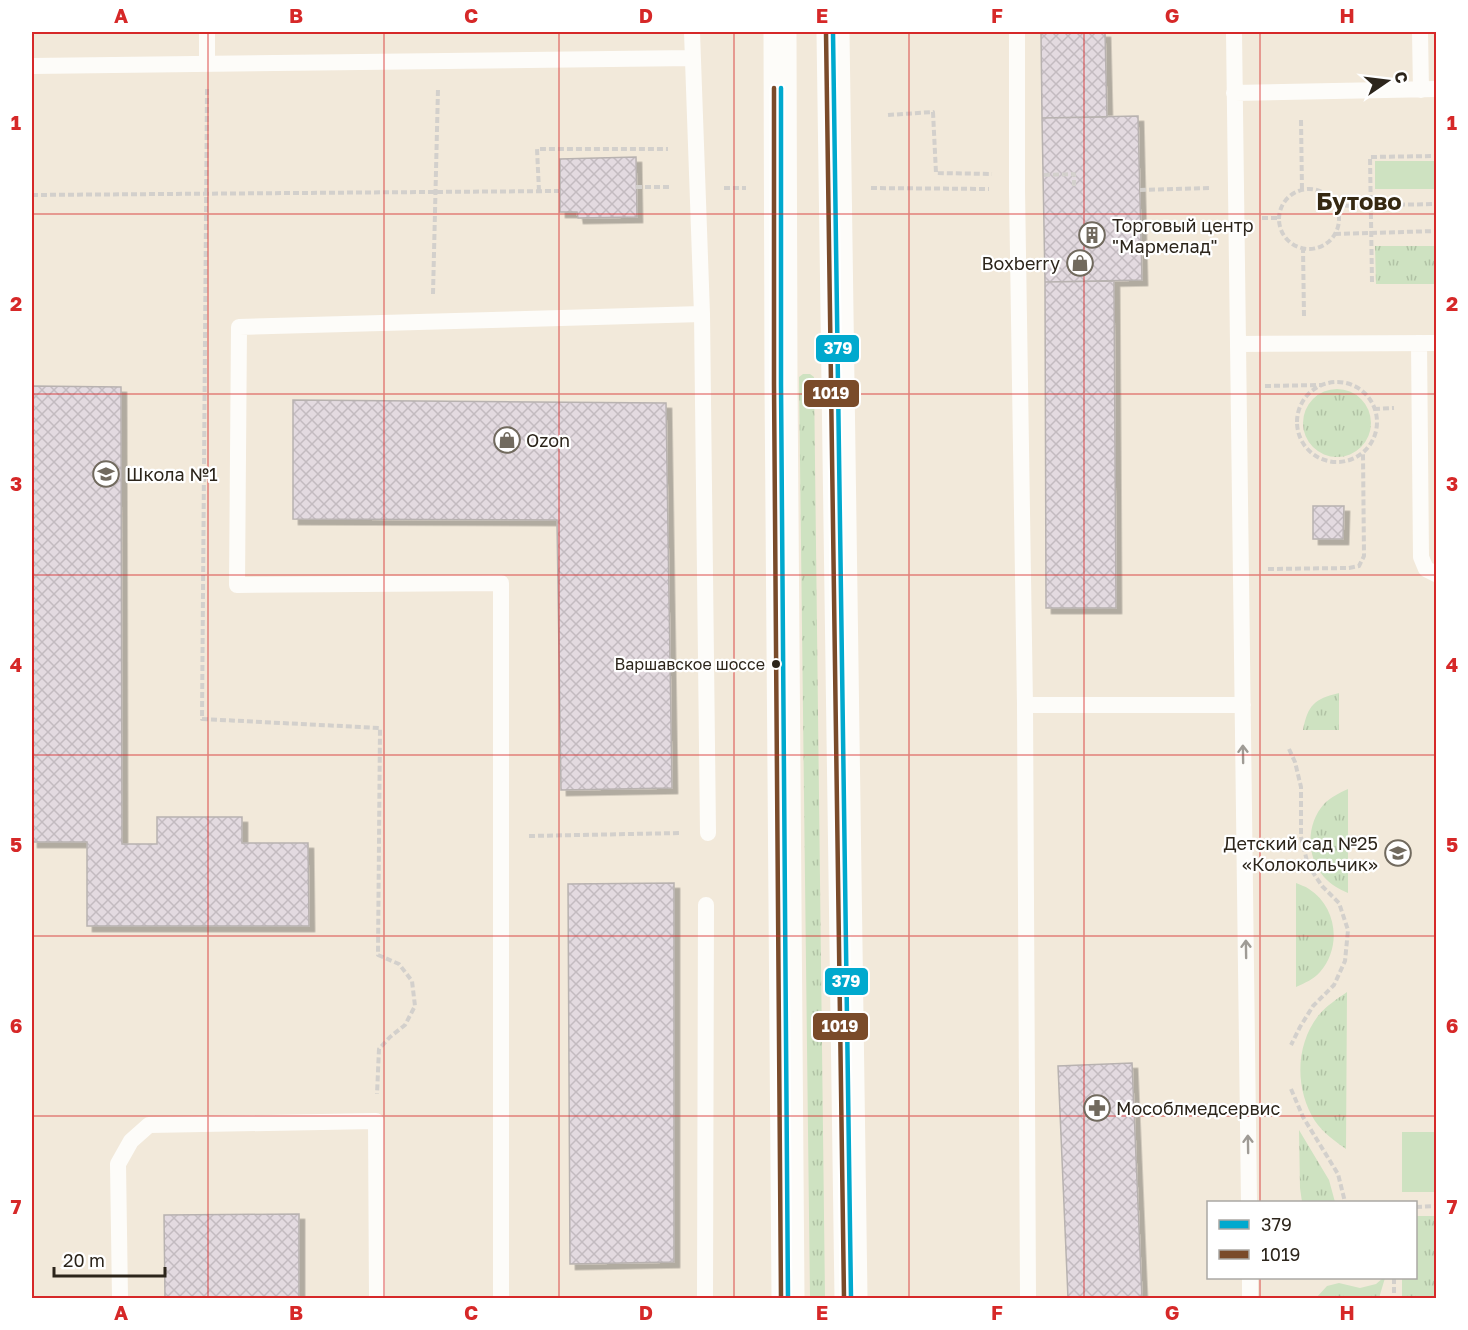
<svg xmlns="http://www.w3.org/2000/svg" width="1468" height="1330" font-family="'Golos Text',sans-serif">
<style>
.grass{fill:url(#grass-tufts)}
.pitch{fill:#cee2c1}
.building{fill:url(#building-cross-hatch);stroke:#b8b2b0;stroke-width:1.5;filter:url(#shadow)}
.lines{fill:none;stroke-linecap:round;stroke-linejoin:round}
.path{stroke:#d3d0cc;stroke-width:4;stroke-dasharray:6 3;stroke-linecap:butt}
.lane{stroke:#fdfcf9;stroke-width:16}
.secondary{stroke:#fdfcf9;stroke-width:33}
.bus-1-casing{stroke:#fff;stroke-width:9}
.bus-2-casing{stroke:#fff;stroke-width:9}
.bus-1{stroke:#00a9ce;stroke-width:4.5}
.bus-2{stroke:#7a4b2a;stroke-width:4.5}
.oneway{stroke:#9f9b95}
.grid{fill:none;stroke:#d62828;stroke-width:1.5;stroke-opacity:0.55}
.bus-dot{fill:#2c251b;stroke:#fff;stroke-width:2}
.labels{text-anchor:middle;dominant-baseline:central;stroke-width:4.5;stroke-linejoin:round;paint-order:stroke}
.bus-label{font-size:16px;fill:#2c251b;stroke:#fff;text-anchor:end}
.poi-label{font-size:18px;fill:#2c251b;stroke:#fff;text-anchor:start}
.district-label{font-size:24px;font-weight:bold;fill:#362912;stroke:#fff}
.line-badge{stroke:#fff;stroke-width:2}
.badge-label{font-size:16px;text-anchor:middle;font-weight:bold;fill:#fff}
.neatline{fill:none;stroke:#d62828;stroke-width:2}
.grid-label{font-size:20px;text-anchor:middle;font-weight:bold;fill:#d62828}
</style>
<defs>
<pattern id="grass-tufts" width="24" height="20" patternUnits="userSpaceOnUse" patternTransform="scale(1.5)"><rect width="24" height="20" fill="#cee2c1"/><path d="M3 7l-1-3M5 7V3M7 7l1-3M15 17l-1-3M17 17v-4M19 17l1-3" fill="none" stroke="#b1c2a5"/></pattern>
<pattern id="building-cross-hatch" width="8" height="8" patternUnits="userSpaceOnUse" patternTransform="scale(1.5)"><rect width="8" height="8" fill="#e3dae0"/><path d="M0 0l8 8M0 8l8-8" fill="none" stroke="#c3bbc0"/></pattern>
<filter id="shadow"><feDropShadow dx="5.5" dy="5.5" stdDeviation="0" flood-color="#0004"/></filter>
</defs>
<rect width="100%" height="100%" fill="#f2e9da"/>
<path class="grass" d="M1375,246H1436V284H1376Z
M803,374H810L814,377L825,1298H810L799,377Z
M1303 423a34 34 0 1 1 68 0a34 34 0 1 1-68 0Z
M1339,693V730H1303C1308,705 1314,699 1339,693Z
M1348,789V893C1339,889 1331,885 1324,877C1306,857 1306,824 1324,804C1331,797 1339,793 1348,789Z
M1296,883C1300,885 1305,886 1309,889C1337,907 1342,947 1320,972C1314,979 1305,983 1296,987Z
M1347,992L1346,1149C1335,1141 1323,1133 1315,1121C1295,1090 1295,1046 1318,1016C1326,1006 1337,999 1347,992Z
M1299,1130L1329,1180L1335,1202H1302L1300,1188Z
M1416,1216H1436V1298H1402V1278H1416Z
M1383,1278H1385L1379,1298H1316L1327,1286L1339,1283L1360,1288L1376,1284Z"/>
<path class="pitch" d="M1375,161H1436V189H1375Z
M1402,1132H1436V1192H1402Z"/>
<path class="building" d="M1041,32H1105L1107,117L1042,118Z
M1138,116L1142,280L1045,282L1042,118Z
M636,157L637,217L578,218L577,212H560V159Z
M1114,281L1116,608H1046L1045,282Z
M32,386L121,387L122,844H157V817H242V843H308L309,926H87V842H32Z
M293,400L666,403L672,788L561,790L557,520L293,519Z
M1313,506H1344L1343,539H1313Z
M674,883V1262L570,1264L568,884Z
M1132,1063L1142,1298H1068L1058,1066Z
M299,1214V1298H165L164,1215Z"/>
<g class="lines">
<path class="path" d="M207,89L202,719L380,728L378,955L399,964L412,981L415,1006L405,1025L390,1037L379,1049L377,1094
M888,115L933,112L936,173L992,174
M1301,120L1302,190
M1044,175L1074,174V189
M636,187H671
M724,188H746
M871,188L989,189
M1279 219a30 30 0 1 1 60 0a30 30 0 1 1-60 0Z
M1140,190L1211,188
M539,191L537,149H668
M32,195L560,191
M1336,206L1436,204
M1262,218H1279
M1335,234L1436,231
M1303,247L1304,316
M1372,282L1370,157L1436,156
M433,294L438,89
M1297 422a40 40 0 1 1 80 0a40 40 0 1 1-80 0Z
M1265,386L1321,385
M1374,409L1394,408
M1268,569L1349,568L1359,566L1364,556L1363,453
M1289,749L1295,762L1301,787V837L1308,865L1322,886L1339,903L1348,930L1345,961L1334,985L1313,1006L1300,1027L1291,1045
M529,836L680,833
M1291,1089L1303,1117L1338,1174L1345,1202
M1416,1207L1436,1206
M1394,1278V1298"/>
<path class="lane" d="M692,32L702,314L708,833
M1017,32V190L1025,705L1028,1298
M1234,32L1249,1202
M1420,32L1421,90
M207,64V32
M32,66L693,58
M1234,93L1436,89
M1419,343L1421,557L1426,569L1436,574
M1238,344L1436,343
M1025,705H1243
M1250,1278V1298
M120,1298L118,1164L131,1141L149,1125L376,1121L377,1298
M501,1298V583L237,585L239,327L702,314
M705,1298L706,905"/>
<path class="secondary" d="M780,32L781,384L788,1298
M833,32L851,1298"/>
<g class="bus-1-casing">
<path id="bus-1" d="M833,32L851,1298
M781,88V384L788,1298"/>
</g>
<g class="bus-2-casing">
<path id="bus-2" d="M826,32L844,1298
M774,88V384L781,1298"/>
</g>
<use href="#bus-1" class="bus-1"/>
<use href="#bus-2" class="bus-2"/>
</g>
<defs><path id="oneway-shaft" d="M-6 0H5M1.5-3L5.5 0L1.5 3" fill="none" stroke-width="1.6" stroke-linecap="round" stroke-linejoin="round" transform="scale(1.5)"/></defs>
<g class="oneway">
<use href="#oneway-shaft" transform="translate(1243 754) rotate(-91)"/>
<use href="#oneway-shaft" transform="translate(1246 949) rotate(-91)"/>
<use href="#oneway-shaft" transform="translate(1248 1144) rotate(-91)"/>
</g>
<path class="grid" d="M208,32V1298M384,32V1298M559,32V1298M734,32V1298M909,32V1298M1084,32V1298M1260,32V1202M32,214H1436M32,394H1436M32,575H1436M32,755H1436M32,936H1436M32,1116H1436M1260,1278V1298"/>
<defs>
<g id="building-ring" transform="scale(1.35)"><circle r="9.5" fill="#fff" stroke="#716a5e" stroke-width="1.5"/><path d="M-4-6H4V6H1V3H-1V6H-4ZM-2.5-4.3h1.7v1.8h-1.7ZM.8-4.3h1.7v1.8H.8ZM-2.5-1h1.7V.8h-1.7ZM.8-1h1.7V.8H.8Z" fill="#716a5e"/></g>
<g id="shop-ring" transform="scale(1.35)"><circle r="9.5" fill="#fff" stroke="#716a5e" stroke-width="1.5"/><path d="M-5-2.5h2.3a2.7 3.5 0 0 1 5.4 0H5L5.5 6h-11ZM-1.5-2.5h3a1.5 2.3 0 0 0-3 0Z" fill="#716a5e"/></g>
<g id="school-ring" transform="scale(1.35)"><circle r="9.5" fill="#fff" stroke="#716a5e" stroke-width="1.5"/><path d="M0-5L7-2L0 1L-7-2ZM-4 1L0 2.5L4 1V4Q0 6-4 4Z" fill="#716a5e"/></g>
<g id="pharmacy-ring" transform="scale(1.35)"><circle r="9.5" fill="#fff" stroke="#716a5e" stroke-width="1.5"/><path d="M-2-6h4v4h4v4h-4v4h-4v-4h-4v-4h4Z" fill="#716a5e"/></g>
</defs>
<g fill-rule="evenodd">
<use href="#building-ring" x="1092" y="235"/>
<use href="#shop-ring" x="1080" y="263"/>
<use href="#shop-ring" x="507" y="440"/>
<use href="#school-ring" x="106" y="474"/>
<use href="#school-ring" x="1398" y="853"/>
<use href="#pharmacy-ring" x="1097" y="1108"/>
</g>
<circle class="bus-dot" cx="776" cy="664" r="5"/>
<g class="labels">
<g class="bus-label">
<text x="765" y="664">Варшавское шоссе</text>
</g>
<g class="poi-label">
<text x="1112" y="225">Торговый центр<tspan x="1112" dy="21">"Мармелад"</tspan></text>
<text x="1060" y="263" text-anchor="end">Boxberry</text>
<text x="526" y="440">Ozon</text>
<text x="126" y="474">Школа №1</text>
<text x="1378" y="843" text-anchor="end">Детский сад №25<tspan x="1378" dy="21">«Колокольчик»</tspan></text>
<text x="1116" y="1108">Мособлмедсервис</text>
</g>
<g class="district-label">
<text x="1359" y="200">Бутово</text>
</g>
</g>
<g class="line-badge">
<rect x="815" y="334" width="45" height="29" rx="6" fill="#00a9ce"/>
<rect x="803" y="379" width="57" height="29" rx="6" fill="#7a4b2a"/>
<rect x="824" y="967" width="45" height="29" rx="6" fill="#00a9ce"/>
<rect x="812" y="1012" width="57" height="29" rx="6" fill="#7a4b2a"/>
</g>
<g class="badge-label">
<text x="838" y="354">379</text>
<text x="831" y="399">1019</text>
<text x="846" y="987">379</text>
<text x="840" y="1032">1019</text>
</g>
<rect width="1468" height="1330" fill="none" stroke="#ffffff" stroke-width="66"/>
<rect x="1207" y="1201" width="210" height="78" fill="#ffffff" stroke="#aba8a4" stroke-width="1.5"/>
<rect x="1219" y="1220" width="30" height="9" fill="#00a9ce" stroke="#aba8a4" stroke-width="1.5"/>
<text x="1261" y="1231" font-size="18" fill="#2c251b">379</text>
<rect x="1219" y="1250" width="30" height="9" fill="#7a4b2a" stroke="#aba8a4" stroke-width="1.5"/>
<text x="1261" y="1261" font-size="18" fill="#2c251b">1019</text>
<g transform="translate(1387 81) rotate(76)" stroke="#ffffff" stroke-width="4.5" paint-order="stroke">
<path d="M0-4.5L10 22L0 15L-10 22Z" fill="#2c251b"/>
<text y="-9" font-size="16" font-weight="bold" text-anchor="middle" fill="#2c251b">С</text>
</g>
<path d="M54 1267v9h111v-9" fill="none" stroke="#2c251b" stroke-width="3"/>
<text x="63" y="1267" font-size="18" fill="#2c251b" stroke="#ffffff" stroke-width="4.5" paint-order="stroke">20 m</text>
<rect x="33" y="33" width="1402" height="1264" class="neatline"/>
<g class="grid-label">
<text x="121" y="23">A</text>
<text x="296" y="23">B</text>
<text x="471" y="23">C</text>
<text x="646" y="23">D</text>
<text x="822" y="23">E</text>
<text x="997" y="23">F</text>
<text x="1172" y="23">G</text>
<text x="1347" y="23">H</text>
<text x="16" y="130">1</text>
<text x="1452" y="130">1</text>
<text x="16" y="311">2</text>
<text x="1452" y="311">2</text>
<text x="16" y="491">3</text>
<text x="1452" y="491">3</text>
<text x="16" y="672">4</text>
<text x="1452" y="672">4</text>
<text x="16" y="852">5</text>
<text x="1452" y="852">5</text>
<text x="16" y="1033">6</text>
<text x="1452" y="1033">6</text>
<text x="16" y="1214">7</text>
<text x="1452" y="1214">7</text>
<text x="121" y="1320">A</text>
<text x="296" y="1320">B</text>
<text x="471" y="1320">C</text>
<text x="646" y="1320">D</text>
<text x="822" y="1320">E</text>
<text x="997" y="1320">F</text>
<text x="1172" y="1320">G</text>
<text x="1347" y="1320">H</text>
</g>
</svg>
